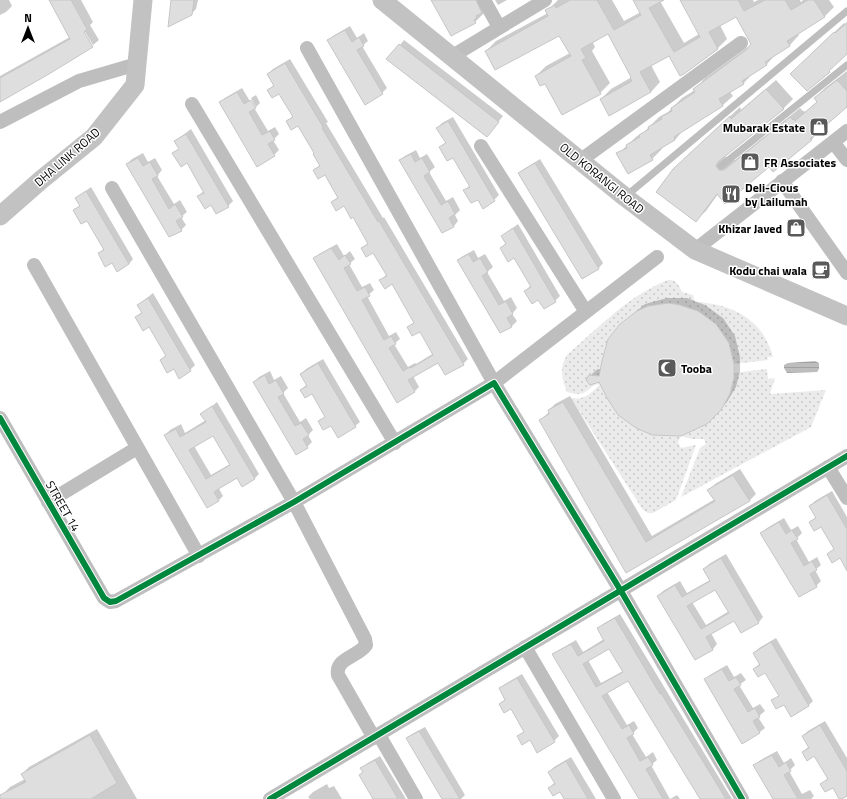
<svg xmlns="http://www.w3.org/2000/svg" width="847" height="799" font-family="'Titillium Web',sans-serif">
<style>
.grass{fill:url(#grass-dots)}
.water{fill:url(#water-rules)}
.shadow{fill:#0003;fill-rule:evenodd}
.building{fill:#dedede;stroke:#c6c6c6;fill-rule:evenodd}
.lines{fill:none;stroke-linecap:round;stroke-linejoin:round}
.lane{stroke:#bebebe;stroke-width:7}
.street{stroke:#bebebe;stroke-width:14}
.secondary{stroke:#c2c2c2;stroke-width:19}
.cycleway-casing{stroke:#fff;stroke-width:8}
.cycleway{stroke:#00873e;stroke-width:6}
.labels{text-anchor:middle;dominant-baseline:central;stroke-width:3;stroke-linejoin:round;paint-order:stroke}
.poi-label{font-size:12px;font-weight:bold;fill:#000;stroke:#fff;text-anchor:end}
.street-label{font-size:12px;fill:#000;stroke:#fff}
</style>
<defs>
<pattern id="grass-dots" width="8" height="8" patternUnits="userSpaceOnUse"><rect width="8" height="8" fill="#ebebeb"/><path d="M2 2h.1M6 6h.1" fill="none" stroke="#c8c8c8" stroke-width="1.8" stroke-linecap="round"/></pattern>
<pattern id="water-rules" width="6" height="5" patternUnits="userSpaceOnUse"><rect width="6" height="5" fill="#bdbdbd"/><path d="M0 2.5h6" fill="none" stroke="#a1a1a1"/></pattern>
</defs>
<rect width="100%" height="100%" fill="#fff"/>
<path class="grass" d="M668,280C676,279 679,285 682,292L693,295L695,302C719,303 743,310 759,329C766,337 770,347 773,357H767L768,360L734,364L728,343L716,324L698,311L680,305L659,304L637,311L620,324L608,339L602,361L600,374L618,415L636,428L653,435L681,436L707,424L730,394L734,378V373L767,369L768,379L775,378L770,394L826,390L811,427L681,497L700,448L706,444L704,439H692L681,436L678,442L681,448L696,445L676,500L653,513H648L643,510L571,398C583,401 592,393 600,384L594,385C584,394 581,396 567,392C562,379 559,368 567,355C598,328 629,295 668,280Z"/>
<path class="water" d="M815,361L819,363V369L817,372L787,373L784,368V365L788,363Z"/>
<path class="shadow" d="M0,0H9L12,6L6,12L0,15Z
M50,0H81L93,22L90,25L99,40L93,45L82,27L80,28L91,46L0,98V76L70,37Z
M172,0H198L196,9L191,14Z
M432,0H490L485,12L475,22Z
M495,0H507L498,5Z
M558,0H612L624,21L641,12L634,0H662L660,1L684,43L699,34L681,0H753L754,2L758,0H800L801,2L803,0H829L834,7L824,17L798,33L799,35L790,45L776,54L767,64L753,73L744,83L730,92L733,96L723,105L684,129L675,140L661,147L662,149L652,159L628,173L618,154L637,136L644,132L659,117L668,112L682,98L695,90L704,79L752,44L737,16L720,25L727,39L718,48L669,55L651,65L660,82L651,92L601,99L611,89L632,77L608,33L592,41L595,47L592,51L610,83L600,93L545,82L536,76L546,66L570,53L560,34L486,51L496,41L548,13L547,11Z
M847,22V53L829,71L807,90L801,64L844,23L845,24Z
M350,26L357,38L364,33L368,41L362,46L387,88L382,93L328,41L333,36Z
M404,40L503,116L491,131L400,45Z
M290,59L328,122L326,123L383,218L384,217L468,359L463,364L439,362L413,376L419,387L415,391L315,258L319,254L337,244L344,256L350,251L355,259L349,264L362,287L370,283L374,290L367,296L389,336L396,332L400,339L394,344L408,367L415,363L416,364L434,353L420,330L409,327L415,322L392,283L381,280L387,274L373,251L362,248L368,243L353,216L344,205L332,202L339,196L325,174L314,170L320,165L315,153L298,124L287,122L293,116L280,93L268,90L275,84L268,74L273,69Z
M847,71V106L811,140L769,165L718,194L706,211L696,220L684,159L740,107L741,110L776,80L793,99L783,109L725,156L729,161L735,160L800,108L803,111H804L805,112L818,101L815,98L825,88Z
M242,88L268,131L275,127L279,134L273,140L279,150L274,155L220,102L225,98Z
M256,95L260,103L256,107L251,98Z
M453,117L499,195L494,200L478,198L465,190L470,185L454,156L440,147L446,142L437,128L442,123Z
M191,129L233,201L228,206L212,204L198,196L204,191L187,162L174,153L180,148L175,141Z
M416,150L420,158L427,154L435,167L429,172L446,201L453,197L460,210L455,215L458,221L454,226L442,232L400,160L405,156Z
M143,153L148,162L155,158L162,170L157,176L174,204L180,200L187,212L181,217L186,225L181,230L127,164L132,159Z
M540,159L603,263L599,268L520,173L524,169Z
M91,187L133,259L129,264L112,262L99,254L104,248L88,219L74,211L80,205L76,198Z
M518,224L560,296L555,301L539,299L525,291L531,285L514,257L501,248L506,243L502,236Z
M474,250L478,258L485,254L493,267L487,272L504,301L511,297L517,308L512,314L517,321L512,326L500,332L458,260L463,256Z
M153,293L195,365L190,370L174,368L161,360L166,355L150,326L136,317L142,312L138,305Z
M667,298H687L705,305L723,318L735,336L740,357V371L736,387L727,402L706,423L600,381L588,378L595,371L598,369H601L620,325L645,304Z
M323,359L360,422L355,426L331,424L319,421L326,416L312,393L301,390L307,384L301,374L306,369Z
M270,371L274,380L281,376L288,388L283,393L300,422L306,418L313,430L308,435L312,442L307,447L254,382L259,377Z
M570,396L652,536L715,499L709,490L715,484L740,469L756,494L749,501L626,571L541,420L549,412V410L555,404Z
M217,402L259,474L254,479L238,477L218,487L223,496L219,500L165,435L170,430L181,424L185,433L206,420L202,414ZM213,435L230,464L211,475L194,446Z
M832,491L847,517V569L840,557L828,554L835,548L821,525L810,522L816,517L810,506L815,501Z
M784,518L791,530L798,526L802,533L796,539L809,562L817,557L821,565L815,570L821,581L816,586L762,533L767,528Z
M726,554L763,617L759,622L741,632L734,620L711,633L717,644L713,649L696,659L658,596L663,591L680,581L687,593L710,580L704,569L709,564ZM716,588L729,611L706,625L692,602Z
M620,614L732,799H702L628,679L607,692L627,725L634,721L638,728L632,734L646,757L653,752L657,760L651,765L670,799L677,795L680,799H640L554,654L559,650L576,640L583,652L604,639L598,629L603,624ZM609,648L623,671L601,683L588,660Z
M776,638L813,701L809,705L784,703L773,701L779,695L766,672L754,669L760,663L754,653L759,648Z
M727,665L734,677L741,673L746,680L739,685L753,708L760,704L765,711L758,717L765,728L760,732L742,742L705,680L710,675Z
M522,674L559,736L554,741L530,739L518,736L525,731L511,708L500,704L506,699L500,689L505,684Z
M825,721L847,758V795L833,787L822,784L828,778L815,755L803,752L809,746L803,736L808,731Z
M425,727L465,795L461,799H443L407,738L412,734Z
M97,729L137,799H6L3,794L10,787L25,779L22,774L29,767Z
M777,751L784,763L791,758L795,765L789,771L802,794L810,790L814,796L811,799H774L755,765L759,761Z
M380,756L406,799H374L362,768L366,764Z
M571,757L596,799H565L560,791L549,788L555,782L549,772L554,767Z
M327,784L329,788L334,786L342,799H310L308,797L313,792Z"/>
<path class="building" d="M49,0H71L87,29L84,32L93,47L49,74L0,102V78L70,39Z
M171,0H194L192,15L168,27Z
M431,0H476L482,13L476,16L477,18L474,20L476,23L451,36Z
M570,0H597L614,30L641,15L633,0H664L649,8L674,52L700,37L680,0H738L744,11L765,0H785L791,10L808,0H814L825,17L787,41L790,46L765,62L767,65L742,81L744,84L719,99L723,106L674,137L675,140L650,155L653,160L628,174L616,153L627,148L626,145L640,137L639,135L649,129L648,127L662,119L661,117L672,111L671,108L695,92L693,89L746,50L751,44L736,17L709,32L718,49L684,74L680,76L669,56L640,72L651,92L609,116L600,99L632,81L630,78L631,77L608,34L581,49L586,58L582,60L601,94L562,115L545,84L540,86L535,76L571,56L559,36L495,70L485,51L548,16L545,10L555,5L556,8Z
M847,23V54L829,71L830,72L807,91L790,74L834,32L835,33Z
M345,30L352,42L359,37L364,46L357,50L383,94L365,105L327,40Z
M399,44L499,122L487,137L386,59Z
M285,63L323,127L322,128L378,222L379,221L464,365L445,375L438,363L408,380L415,392L397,403L313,258L331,248L339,260L345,255L351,264L344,268L357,291L365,287L370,296L362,300L384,340L391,336L396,344L389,348L403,371L410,367L411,368L433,355L420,332L412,336L407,327L414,323L392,284L385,289L379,280L387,276L373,253L366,257L361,248L368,244L353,217L351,219L344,206L336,211L331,202L338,198L325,175L318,179L313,170L320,166L313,154L314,153L298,126L291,130L286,121L293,117L279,94L272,98L267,90L274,86L267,74Z
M837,80L847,91V107L810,139L812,140L773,172L769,167L725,204L717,194L696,222L656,192L673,169L730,116L731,119L766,89L784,109L718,162L716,166L719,170H724L790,117L793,120L794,119L795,121L817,102L814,98Z
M237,92L244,104L251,100L256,108L249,112L262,135L270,131L275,140L268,144L275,156L257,167L219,102Z
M448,121L495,201L483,209L478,200L471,203L463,190L470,187L453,158L447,161L439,147L446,143L436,128Z
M186,134L229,207L216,214L211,205L205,209L197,196L204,193L187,163L181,167L172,153L179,149L174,141Z
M411,154L415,162L422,158L430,172L424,176L441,205L448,201L455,214L449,218L454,227L442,233L399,160Z
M138,158L143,166L150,162L158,176L152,179L169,209L175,204L183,217L176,221L182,231L169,237L126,164Z
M535,163L599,269L582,279L518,173Z
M86,191L129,264L117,272L112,263L105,267L98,253L104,250L87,221L81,224L73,210L80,206L75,198Z
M513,228L556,302L544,309L538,300L532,304L524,291L531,287L514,258L508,262L500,248L506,244L501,236Z
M469,254L473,262L480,258L488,272L482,276L499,305L506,301L513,314L507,318L512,327L500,333L457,260Z
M148,298L191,371L179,379L174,369L167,373L160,360L166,356L149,327L143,331L135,317L142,313L137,305Z
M669,303L680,305L698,311L716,324L729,343L734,364V378L730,394L721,410L707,424L681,436L652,435L636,428L618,415L607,398L599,382L590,385L586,380L589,375L599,376L602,361L608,339L620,324L637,311L648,306Z
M318,363L356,427L338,438L331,426L323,430L318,421L325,417L312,394L305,398L300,390L307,386L300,374Z
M265,375L269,384L276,380L284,394L278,397L295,426L301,423L309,435L303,439L308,448L296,455L253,382Z
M563,402L646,542L715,501L707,490L733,475L750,501L626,573L539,420L549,414L548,410Z
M212,406L255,479L242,487L237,478L220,488L214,492L219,501L207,508L164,435L176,429L180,437L206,422L200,414ZM213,436L230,465L206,479L189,450Z
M827,495L847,529V571L840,558L832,563L827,554L834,549L821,527L814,531L809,522L816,518L809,506Z
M779,522L786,534L792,530L798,539L791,543L804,566L812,561L817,570L810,574L817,587L799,597L760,533Z
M721,558L759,623L741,633L734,621L706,637L713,650L695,660L657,596L675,585L682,597L710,581L703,569ZM715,590L729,613L701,629L687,606Z
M615,618L660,694L661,693L726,799H700L628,681L602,696L622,729L629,725L634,734L627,738L640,761L648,757L653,765L646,769L663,799H639L552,654L571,644L578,656L604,641L597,628ZM609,649L623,672L596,687L583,664Z
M771,642L809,706L791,717L784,705L776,709L771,700L779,696L765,673L758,677L753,669L760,665L753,653Z
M722,669L729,681L736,677L741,685L734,689L748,712L755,708L760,717L753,721L760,733L742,744L704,679Z
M517,678L555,742L537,753L530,740L522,745L517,736L524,732L511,709L504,713L499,704L505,700L499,688Z
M820,725L847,771V796L842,799H839L833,788L825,792L820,784L828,779L814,756L807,761L802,752L809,748L802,736Z
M419,731L460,799H442L406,738Z
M90,735L117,783L91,799H0V795L26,782L21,774Z
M772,755L779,767L786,762L791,771L784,775L798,799H773L753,765Z
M375,760L398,799H373L359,775L363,772L360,768Z
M566,761L588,799H564L560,792L553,796L548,788L555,784L548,772Z"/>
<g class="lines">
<path class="lane" d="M721,166L847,65
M626,196L847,11"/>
<path class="street" d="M484,0L499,27
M307,48L494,383L657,257
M451,57L545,0
M192,104L395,443
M0,122L79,81L137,64
M833,142L847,160
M481,146L586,312
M581,160L741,43
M782,181L847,273
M112,188L294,502L365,639L366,645C358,657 335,658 338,675L374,738
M695,250L847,131
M34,265L199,556
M0,418L104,598L110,602L116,601L294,502L494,383L621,591L742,799
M828,467L847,498
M48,502L137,448
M525,647L614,799
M379,735L416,799
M270,799L847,456"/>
<path class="secondary" d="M382,0L625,197L695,250L847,316
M0,216L41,180L94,137L135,85L143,0"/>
<g class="cycleway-casing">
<path id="cycleway" d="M0,418L104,598L110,602L116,601L294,502L494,383L621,591L742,799
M270,799L847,456"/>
</g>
<use href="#cycleway" class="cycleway"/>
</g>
<defs>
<g id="shop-square" transform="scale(1)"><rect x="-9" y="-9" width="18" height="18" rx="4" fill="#595959" stroke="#fff"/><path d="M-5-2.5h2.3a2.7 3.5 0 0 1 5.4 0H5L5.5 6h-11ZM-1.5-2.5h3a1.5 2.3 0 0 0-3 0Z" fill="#fff"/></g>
<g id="restaurant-square" transform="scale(1)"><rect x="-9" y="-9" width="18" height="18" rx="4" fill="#595959" stroke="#fff"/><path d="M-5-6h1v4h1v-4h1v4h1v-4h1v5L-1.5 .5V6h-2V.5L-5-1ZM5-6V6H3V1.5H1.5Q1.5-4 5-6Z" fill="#fff"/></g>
<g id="cafe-square" transform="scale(1)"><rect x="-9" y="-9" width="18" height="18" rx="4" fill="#595959" stroke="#fff"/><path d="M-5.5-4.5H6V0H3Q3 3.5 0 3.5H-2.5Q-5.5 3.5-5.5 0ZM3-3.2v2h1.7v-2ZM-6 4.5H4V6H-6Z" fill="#fff"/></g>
<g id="mosque-square" transform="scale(1)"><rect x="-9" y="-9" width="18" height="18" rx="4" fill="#595959" stroke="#fff"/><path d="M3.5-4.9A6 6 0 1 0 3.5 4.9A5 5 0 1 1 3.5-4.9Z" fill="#fff"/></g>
</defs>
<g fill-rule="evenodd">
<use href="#shop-square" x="819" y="127"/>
<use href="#shop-square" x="750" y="162"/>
<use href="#restaurant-square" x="731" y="194"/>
<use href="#shop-square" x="796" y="228"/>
<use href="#cafe-square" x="821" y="270"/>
<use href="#mosque-square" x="667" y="368"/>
</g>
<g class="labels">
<g class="poi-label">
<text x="805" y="127">Mubarak Estate</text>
<text x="764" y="162" text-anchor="start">FR Associates</text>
<text x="745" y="187" text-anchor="start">Deli-Cious<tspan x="745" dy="14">by Lailumah</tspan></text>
<text x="782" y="228">Khizar Javed</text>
<text x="807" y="270">Kodu chai wala</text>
<text x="681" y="368" text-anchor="start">Tooba</text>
</g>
<g class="street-label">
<text transform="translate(67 157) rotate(-41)">DHA LINK ROAD</text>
<text transform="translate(602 178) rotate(39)">OLD KORANGI ROAD</text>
<text transform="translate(63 506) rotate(60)">STREET 14</text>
</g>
</g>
<g transform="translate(28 28)" stroke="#ffffff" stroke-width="3" paint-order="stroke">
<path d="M0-3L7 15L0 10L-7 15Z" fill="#000000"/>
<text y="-6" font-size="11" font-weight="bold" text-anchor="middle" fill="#000000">N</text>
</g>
</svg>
